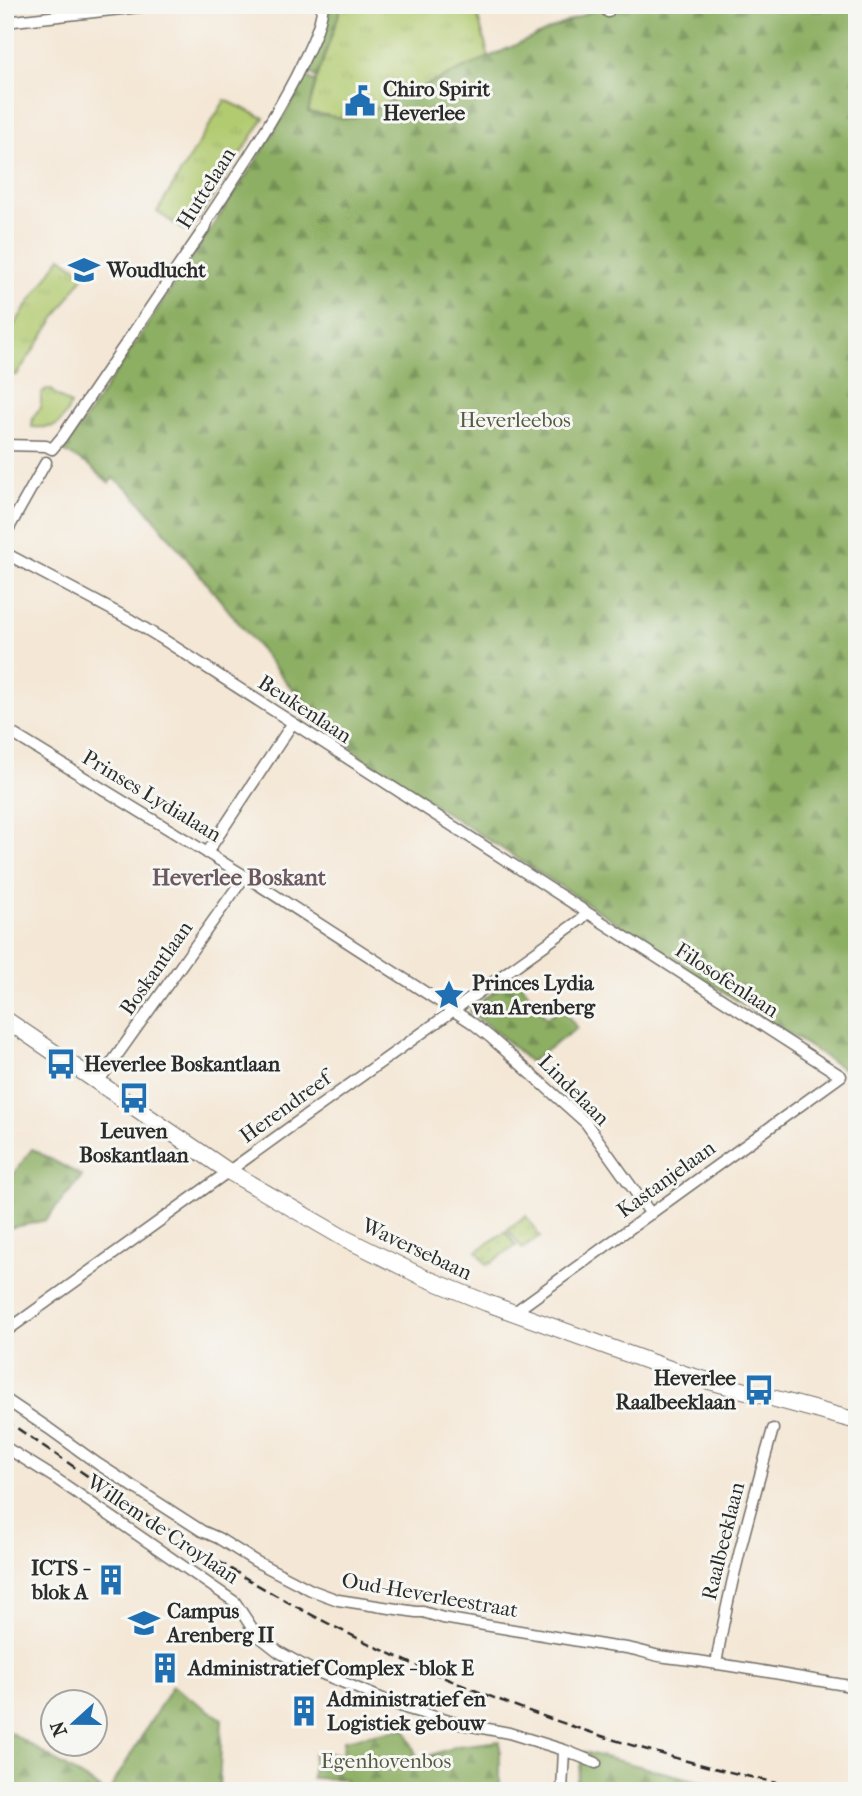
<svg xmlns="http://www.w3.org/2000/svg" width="862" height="1796" font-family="'IM FELL French Canon',serif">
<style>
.grass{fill:url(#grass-tufts);stroke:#6e7b4e;stroke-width:2}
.forest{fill:url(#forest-firs);stroke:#5c6d47;stroke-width:2}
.garden{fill:url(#garden-dots);stroke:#6e7b4e;stroke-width:2}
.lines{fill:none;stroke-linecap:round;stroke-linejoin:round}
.street-casing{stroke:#716d66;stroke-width:13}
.secondary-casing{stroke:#716d66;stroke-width:18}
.street{stroke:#fff;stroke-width:10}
.secondary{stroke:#fff;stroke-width:16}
.rail{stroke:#2b2b2b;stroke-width:2.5;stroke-dasharray:10 5;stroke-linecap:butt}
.labels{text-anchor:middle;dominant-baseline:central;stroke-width:6;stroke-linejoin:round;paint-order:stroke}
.poi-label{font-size:21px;font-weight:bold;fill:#2b2b2b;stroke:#f6f6f2;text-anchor:start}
.street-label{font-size:21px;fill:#2b2b2b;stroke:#f6f6f2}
.park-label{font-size:21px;fill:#545b40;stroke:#f6f6f2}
.neighbourhood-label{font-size:23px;font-weight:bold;fill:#6c585f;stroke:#f6f6f2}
</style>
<defs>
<pattern id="grass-tufts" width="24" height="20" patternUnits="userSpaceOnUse" patternTransform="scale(1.75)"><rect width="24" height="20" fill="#b2cb71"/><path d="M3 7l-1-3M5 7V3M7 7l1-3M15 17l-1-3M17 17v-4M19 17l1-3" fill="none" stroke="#99ae62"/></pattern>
<pattern id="forest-firs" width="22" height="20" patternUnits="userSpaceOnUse" patternTransform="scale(1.75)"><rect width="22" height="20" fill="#8daf63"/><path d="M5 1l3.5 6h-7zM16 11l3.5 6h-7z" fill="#738f52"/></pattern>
<pattern id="garden-dots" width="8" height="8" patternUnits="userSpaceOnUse" patternTransform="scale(1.75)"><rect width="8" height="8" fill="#b2cb71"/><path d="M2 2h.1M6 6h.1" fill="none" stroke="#99ae62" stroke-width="1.8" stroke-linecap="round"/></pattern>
</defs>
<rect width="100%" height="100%" fill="#f6f6f2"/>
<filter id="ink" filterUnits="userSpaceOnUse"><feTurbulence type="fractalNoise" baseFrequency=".0143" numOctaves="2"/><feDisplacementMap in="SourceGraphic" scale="14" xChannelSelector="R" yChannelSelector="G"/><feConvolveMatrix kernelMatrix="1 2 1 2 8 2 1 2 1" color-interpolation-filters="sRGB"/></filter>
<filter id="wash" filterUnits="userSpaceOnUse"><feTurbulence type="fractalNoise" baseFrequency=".00686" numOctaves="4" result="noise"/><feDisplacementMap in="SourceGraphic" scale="28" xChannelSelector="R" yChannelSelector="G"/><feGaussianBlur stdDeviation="1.57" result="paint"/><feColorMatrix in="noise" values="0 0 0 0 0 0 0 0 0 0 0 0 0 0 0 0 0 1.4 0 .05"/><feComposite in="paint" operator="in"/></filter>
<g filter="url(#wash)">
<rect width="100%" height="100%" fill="#f4e7d5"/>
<path class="grass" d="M342,5H475L489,58L353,118L346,119L308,112L317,78Z
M225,100L264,118L189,233L157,212Z
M61,257L85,274L16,376L5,369V338Z
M46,389L52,390L55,394L71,405C57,428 59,428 32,427C32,418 34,414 41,408V394Z"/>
<path class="forest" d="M332,5H342L317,78L307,71Z
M597,5H857V1085L845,1070L363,759L288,684L145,507L127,488L113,478L109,483L90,466L62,450L71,440L261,153L294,99L305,75L316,83L308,112L346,119L353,118L596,9Z
M516,976L546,1018L562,1008L577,1028L530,1062L500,1035L470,1012L472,1008Z
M32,1149L82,1176L46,1220L5,1229V1185Z
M172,1686L222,1719L219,1791H109Z
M405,1728L418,1760L457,1746L500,1741V1791H345V1779L312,1778L314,1753L343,1754L344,1740Z
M5,1729L104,1791H5Z
M584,1752L738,1791H574Z"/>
<path class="garden" d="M526,1216L540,1237L522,1249L508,1229Z
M506,1231L516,1246L487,1265L477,1251Z"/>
</g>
<g filter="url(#ink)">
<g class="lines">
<g class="street-casing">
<path id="street" d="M603,5L608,12
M5,22L157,5
M5,445L46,446L52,449L62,437L206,226L208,219C239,172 270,126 296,76C307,53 320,30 323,5
M5,535L46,462
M5,553L131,620L164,640L841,1076L520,1308L516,1314
M5,729L245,876L471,1022L490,1037L586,1123L651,1214
M207,853L292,724
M98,1082L245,876
M5,1332L300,1120L580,920L587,913
M5,1399L48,1428L98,1464L202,1531L218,1538L255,1561L311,1590L338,1600L416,1612H423L443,1618L614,1647C632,1646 648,1655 666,1657C730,1664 793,1677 857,1687
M5,1447L55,1478L235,1602L256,1634L279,1652L308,1668L405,1708L456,1723L509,1733L564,1750L562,1791
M716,1664C729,1584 751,1507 773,1429
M564,1750L596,1763"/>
</g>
<g class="secondary-casing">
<path id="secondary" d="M5,1019L228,1171L342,1237L423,1277L487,1303L653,1363L687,1375L857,1421"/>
</g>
<use href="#street" class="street"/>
<use href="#secondary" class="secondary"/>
<path class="rail" d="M5,1420C100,1484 194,1551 295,1606C458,1694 634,1755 816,1791"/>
</g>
</g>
<defs>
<g id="civic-bare" transform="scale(2.415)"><path d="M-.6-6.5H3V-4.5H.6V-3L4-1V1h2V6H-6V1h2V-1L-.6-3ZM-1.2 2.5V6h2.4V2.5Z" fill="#1f6fb2" stroke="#f6f6f2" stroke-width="2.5" paint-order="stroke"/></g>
<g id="school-bare" transform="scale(2.415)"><path d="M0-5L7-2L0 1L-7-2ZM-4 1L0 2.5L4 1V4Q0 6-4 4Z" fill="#1f6fb2" stroke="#f6f6f2" stroke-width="2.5" paint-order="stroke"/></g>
<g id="sight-bare" transform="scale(2.415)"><path d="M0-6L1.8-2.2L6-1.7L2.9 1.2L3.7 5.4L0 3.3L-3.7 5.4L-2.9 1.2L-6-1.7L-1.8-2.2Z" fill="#1f6fb2" stroke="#f6f6f2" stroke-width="2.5" paint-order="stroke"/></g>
<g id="bus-bare" transform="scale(2.415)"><path d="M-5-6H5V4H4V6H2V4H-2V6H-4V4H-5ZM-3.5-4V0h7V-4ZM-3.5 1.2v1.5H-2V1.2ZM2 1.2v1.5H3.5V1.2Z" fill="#1f6fb2" stroke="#f6f6f2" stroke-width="2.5" paint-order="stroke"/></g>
<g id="building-bare" transform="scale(2.415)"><path d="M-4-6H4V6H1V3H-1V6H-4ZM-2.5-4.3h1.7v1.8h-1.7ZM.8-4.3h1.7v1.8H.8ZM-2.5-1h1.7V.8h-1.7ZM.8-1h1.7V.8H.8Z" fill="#1f6fb2" stroke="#f6f6f2" stroke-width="2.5" paint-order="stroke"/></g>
<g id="university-bare" transform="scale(2.415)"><path d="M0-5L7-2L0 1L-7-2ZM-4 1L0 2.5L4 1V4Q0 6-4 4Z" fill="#1f6fb2" stroke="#f6f6f2" stroke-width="2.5" paint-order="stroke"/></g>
</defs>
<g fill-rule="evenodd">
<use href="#civic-bare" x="360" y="101"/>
<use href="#school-bare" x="84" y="270"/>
<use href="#sight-bare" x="449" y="995"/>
<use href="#bus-bare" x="61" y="1064"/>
<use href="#bus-bare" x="134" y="1098"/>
<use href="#bus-bare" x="759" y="1390"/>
<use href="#building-bare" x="111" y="1580"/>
<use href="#university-bare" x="144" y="1623"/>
<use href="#building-bare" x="165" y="1668"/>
<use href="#building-bare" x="304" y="1711"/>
</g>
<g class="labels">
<g class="poi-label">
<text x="383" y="89">Chiro Spirit<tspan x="383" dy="24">Heverlee</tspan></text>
<text x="107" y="270">Woudlucht</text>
<text x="472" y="983">Princes Lydia<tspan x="472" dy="24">van Arenberg</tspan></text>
<text x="84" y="1064">Heverlee Boskantlaan</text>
<text x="134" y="1131" text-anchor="middle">Leuven<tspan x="134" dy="24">Boskantlaan</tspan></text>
<text x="736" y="1378" text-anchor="end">Heverlee<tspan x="736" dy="24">Raalbeeklaan</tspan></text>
<text x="88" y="1568" text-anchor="end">ICTS -<tspan x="88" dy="24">blok A</tspan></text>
<text x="167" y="1611">Campus<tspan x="167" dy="24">Arenberg II</tspan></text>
<text x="188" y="1668">Administratief Complex - blok E</text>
<text x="327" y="1699">Administratief en<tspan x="327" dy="24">Logistiek gebouw</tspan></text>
</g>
<g class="street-label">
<text transform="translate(206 188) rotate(-58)">Huttelaan</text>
<text transform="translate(305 709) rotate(33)">Beukenlaan</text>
<text transform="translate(152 796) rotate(31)">Prinses Lydialaan</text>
<text transform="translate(156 968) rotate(-55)">Boskantlaan</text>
<text transform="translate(727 980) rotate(33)">Filosofenlaan</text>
<text transform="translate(574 1090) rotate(45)">Lindelaan</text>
<text transform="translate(285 1107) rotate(-36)">Herendreef</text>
<text transform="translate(666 1179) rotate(-36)">Kastanjelaan</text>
<text transform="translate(417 1249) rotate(25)">Waversebaan</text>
<text transform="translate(163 1529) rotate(34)">Willem de Croylaan</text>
<text transform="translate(723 1541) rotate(-76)">Raalbeeklaan</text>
<text transform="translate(430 1595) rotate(10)">Oud-Heverleestraat</text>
</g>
<g class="park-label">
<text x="515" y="420">Heverleebos</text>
<text x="386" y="1761">Egenhovenbos</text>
</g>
<g class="neighbourhood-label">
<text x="239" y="877">Heverlee Boskant</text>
</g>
</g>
<rect width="862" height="1796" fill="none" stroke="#f6f6f2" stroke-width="28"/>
<g transform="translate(74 1723) rotate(249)"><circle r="33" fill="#f6f6f2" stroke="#a5a5a2" stroke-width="2"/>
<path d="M0-5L12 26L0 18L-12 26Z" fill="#1f6fb2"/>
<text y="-10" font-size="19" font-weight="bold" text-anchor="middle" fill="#2b2b2b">N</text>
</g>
</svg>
